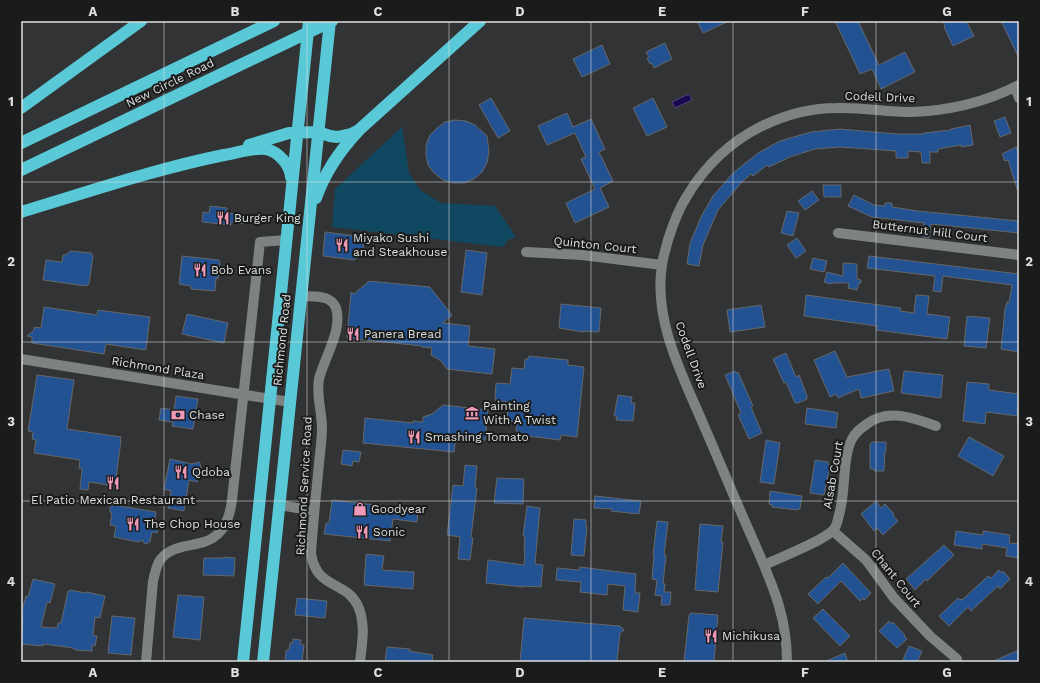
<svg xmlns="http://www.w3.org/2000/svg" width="1040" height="683" font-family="'Work Sans',sans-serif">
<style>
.green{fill:#104861}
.water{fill:#19074f;stroke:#54487a}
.building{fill:#235293;stroke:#656769}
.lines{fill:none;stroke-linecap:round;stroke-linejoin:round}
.minor{stroke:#7f8283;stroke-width:10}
.highway{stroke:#59c9d8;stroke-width:12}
.grid{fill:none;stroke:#dedfe0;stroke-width:1;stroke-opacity:0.55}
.labels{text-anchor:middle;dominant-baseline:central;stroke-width:4;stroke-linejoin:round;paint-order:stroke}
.street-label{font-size:12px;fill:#dedfe0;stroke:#1a1b1b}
.poi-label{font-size:12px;fill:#dedfe0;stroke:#1a1b1b;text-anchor:start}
.neatline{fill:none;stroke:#dedfe0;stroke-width:1.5}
.grid-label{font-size:13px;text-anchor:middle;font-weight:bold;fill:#dedfe0}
</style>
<rect width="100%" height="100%" fill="#313335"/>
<path class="green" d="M402,127L409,173L420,190L441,203L495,206L516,237L508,240L503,247L332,227L335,189Z"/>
<path class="water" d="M689,94L692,100L675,108L672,102Z"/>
<path class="building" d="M697,21H729L703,33Z
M835,21H858L879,65L905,52L915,72L881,89L872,69L860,74Z
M943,21H966L974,36L953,46L944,27L945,26Z
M1001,21H1019V58Z
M665,43L672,59L654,68L652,63L650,64L647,58L649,57L646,52Z
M602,45L610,64L582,77L573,59Z
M491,98L510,131L498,138L479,105Z
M653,98L667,127L647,136L633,108Z
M567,113L573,127L591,119L605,149L599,152L613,181L600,188L609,207L575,223L566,203L595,189L581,159L586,157L575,133L547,145L538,126Z
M1005,117L1011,133L1000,137L994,121Z
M455,120L466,121L475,125L487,136L489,152L487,163L482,172L474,179L464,183H453L443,180L434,173L428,165L426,155V145L430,135L437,128L445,122Z
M970,125L973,145L961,147V145L938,149V152H930V163H922L921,152L908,151V158H896V151L840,147L815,149L790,157L769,167L767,165L753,176L751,174L742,182L718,210L703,245L699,266L687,264L690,243L702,215L713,196L733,173L758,153L780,141L811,132L840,129L897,134H924V133L951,130V129Z
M1016,147L1019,155V189H1017L1008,160L1005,161L1002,154Z
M823,185H841V197H824Z
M812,191L819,200L805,210L798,201Z
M854,195L874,205L885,206V203H892V207L918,211L1019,221V233L931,224L929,238L923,237L924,223L872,217L848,206Z
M210,206L227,208V213L244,215L243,224L231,222V225L202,222L203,212L209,213Z
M787,211L799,213L793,236L781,233Z
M325,232L364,237L363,251L361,253L360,256L354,260L323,256Z
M797,238L806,251L796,258L787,245Z
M466,250L487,253L482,295L461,292Z
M71,251L91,253L93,256L89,284L86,286L43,280L46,260L62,262L63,255H65Z
M182,256L219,260L220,262L218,279L216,278L215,291L191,289V286L179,284Z
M869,256L1019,274V310L1017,321H1019V352L1001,349L1005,309L1007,302L1009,303L1012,285L943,276L941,292L933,291L935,276L867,268Z
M813,258L827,261L824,272L810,269Z
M843,263L857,264V279L861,280V283H859L857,290L848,288L849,283H832L831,284L824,282L827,272L843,276Z
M369,281L430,287L452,315L443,323L470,326L468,346L495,349L492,374L447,369L441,361L431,355L432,348L422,347V346L347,338L351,292L354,294Z
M806,295L901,308L900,311L914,313L916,295L929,296L927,314L950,317L947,339L876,330L877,326L804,316Z
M561,304L601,308L599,332L583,331V332L559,328Z
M761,305L765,327L730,332L727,310Z
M44,307L97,315L98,310L150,317L146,350L106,344L104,354L32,343V337L27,336L34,330V327L41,328Z
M187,314L228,323L224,343L182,334Z
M967,316L990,318L986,348L964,346Z
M835,351L847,377L889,369L894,391L861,398L859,389L838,398L836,394L830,397L814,360Z
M786,353L796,377L799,375L807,396V399L798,403H795L786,382L784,383L773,359Z
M529,356L568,360V365L584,367L577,437L561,435L560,440L520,435L521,432L516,431L517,422L507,421L508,402L495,400L496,383L510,384L512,368L524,369L525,359H528Z
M735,371L736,373L738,372L753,406L751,407L762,433L749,439L738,415L741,413L725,375Z
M904,371L943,375L941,398L901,393Z
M37,375L74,380L67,429L121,437L120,440H121L115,486L89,482L88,490L80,489L82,469L79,468L80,460L34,453L36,440L32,439L33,432L28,431Z
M967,382L989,384V390L1019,394L1017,416L986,412L985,424L963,421Z
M618,395L632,397L631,403H635L633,421L616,420L617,416H614Z
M176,396L198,399L193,429L172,426L173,422L159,420L161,408L174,410Z
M443,405L488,410L485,440L456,437L454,452L363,443L365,418L413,423V421L423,422V417L432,414Z
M807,408L835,412V413H838L836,428L805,424Z
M969,437L1004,456L993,476L958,456Z
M766,440L780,443L774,484L760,482Z
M872,442H886V451H885L884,471H874V469H870V444Z
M343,450L361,452L359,462L353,461L352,466L341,464Z
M170,459L192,464L199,462L200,463L201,469L197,482L189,480L184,511L168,508L171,491L164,489Z
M815,460L828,462V464L830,465L824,495L810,493Z
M465,465L477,466L475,488H477L471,537L473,538L470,560L458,559L460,537L447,535L453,485L463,486Z
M497,478L524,479L523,504L494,503Z
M770,491L802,496L800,509H798L797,510L772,507V505L769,504Z
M595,496L641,501L639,514L611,511L612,509L594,508Z
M332,500L418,510L417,522L393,519L390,541L324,534L326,523H329Z
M876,501L881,508L885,504L894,514L893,515L898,521L883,535L877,528L874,531L861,514Z
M110,505L120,506L156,512L154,524L159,525L157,533L152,532L150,542L145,544L142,540L138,542L114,537L116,526L110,525L112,513L110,512Z
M527,506L540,508L535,564L543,565L541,587L523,586V587L486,583L488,560L524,565L525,551H524L525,536H523Z
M574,519L586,520V527H587L584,556L571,555Z
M657,521L668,522L664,555H666L663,584H665L664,592H671L670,605H661L662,596L655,595L657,580L652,579L654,555H653Z
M700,524L723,526L721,542H723L718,592L695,590Z
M956,531L983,535V531L1010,535L1009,543L1019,544V558L1006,556L1007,548L982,544V549L954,545Z
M944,545L954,555L927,581L926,579L915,590L906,579Z
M366,554L384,556L382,570L414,572L413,589L364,585Z
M224,557L235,558L234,576L203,575L204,558H224Z
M843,563L871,593L864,600L863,598L860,601L841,581L818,604L808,594L826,577L828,578Z
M580,567L636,574L635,593H640L638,612L623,610L625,586L608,584L607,595L580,592L581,582L556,580L557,568L579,570Z
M999,570L1002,573L1003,571L1010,579L1000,589L998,586L971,611L968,607L949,626L939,616L958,598L960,600L961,599L962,600L988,576L991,578Z
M33,579L55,584L50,603L47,602L41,627L57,628L58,623H61L68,591H70V590L86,593L87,592L105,596L100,618L95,617L93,635L97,636L95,646L92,645V651L75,650L73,648L43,644V646L21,644L23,614H21L26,596L28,597Z
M178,595L204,597L200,640L173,637Z
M297,598L327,601L325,618L295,615Z
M823,609L850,636L840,646L813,618Z
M691,613L718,615L714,662H684L689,615Z
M112,616L135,618L131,655L108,653Z
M524,618L620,626L624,630L620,633L617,662H520Z
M889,621L891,624L893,622L905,635L904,636L907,639L897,648L879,631Z
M293,639L301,640L300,644L304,645L302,662L285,661L286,650H289L290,643H293Z
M909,646L922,651L917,662H902Z
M387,647L410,649L409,651L433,655L432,662L385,661Z
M1019,650V662H991Z
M845,653L848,662H824Z"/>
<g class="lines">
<path class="minor" d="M1015,87L1019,98
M838,233L1019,255
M526,252L582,255L662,265
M301,296C313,297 331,294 336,308C343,330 324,358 319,379C316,395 322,412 322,428C322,440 320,452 319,464C316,494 313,523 311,553C316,590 346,580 358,606C366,624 362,644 360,662
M21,359L290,402
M280,505L314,511
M833,531L866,560L894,598L930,636L957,659
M764,565C779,558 826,540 834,529C837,525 838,519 839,515C846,492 842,458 852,439C855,433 861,428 867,424C888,408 914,418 936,426
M146,662L153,581C155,574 156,566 160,560C169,548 182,547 196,544C221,540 229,523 232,500L260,242L286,240
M787,662C787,615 772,584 754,542C737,504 721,465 704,426C683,376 653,321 662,265C663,257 666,248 668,240C673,224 678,210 687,196C705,166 730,142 762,126C785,115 811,108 837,108C862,107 886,112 911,112C948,111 986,102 1019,85"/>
<path class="highway" d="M21,108L141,21
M21,143L274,21
M249,145L289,133L318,132L330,136L337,137L351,134L357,131
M21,170L332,21
M316,198C325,172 341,149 360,129L480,21
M21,212C88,192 155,169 224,155C237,153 253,147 266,149C279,152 290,165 291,177
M243,662L309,21
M263,662L330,21"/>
</g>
<path class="grid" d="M164,21V662M307,21V662M449,21V662M591,21V662M733,21V662M876,21V662M21,182H1019M21,342H1019M21,501H1019"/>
<defs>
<g id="restaurant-bare" transform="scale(1.08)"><path d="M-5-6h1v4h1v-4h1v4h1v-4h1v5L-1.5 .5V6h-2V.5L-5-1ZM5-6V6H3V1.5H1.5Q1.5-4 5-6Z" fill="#ef9ab8" stroke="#1a1b1b" stroke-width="2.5" paint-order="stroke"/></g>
<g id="museum-bare" transform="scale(1.08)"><path d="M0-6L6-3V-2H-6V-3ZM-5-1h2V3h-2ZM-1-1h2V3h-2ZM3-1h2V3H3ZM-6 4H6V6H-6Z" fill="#ef9ab8" stroke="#1a1b1b" stroke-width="2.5" paint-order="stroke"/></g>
<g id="bank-bare" transform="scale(1.08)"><path d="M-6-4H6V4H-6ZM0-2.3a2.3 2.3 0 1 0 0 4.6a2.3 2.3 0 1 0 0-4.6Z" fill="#ef9ab8" stroke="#1a1b1b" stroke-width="2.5" paint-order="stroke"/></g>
<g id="shop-bare" transform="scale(1.08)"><path d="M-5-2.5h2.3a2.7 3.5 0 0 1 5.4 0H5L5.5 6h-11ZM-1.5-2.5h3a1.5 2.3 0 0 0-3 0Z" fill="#ef9ab8" stroke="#1a1b1b" stroke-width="2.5" paint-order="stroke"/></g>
</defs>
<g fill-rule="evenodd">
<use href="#restaurant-bare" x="223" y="218"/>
<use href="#restaurant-bare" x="342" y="245"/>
<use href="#restaurant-bare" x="200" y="270"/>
<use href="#restaurant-bare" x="353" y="334"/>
<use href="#museum-bare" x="472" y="413"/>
<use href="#bank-bare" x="178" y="415"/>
<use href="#restaurant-bare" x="414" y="437"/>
<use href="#restaurant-bare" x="181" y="472"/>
<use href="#restaurant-bare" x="113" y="483"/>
<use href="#shop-bare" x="360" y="509"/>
<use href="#restaurant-bare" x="133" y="524"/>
<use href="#restaurant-bare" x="362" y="532"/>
<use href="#restaurant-bare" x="711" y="636"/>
</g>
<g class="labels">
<g class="street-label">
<text transform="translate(170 83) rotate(-26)">New Circle Road</text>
<text transform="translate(880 97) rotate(2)">Codell Drive</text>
<text transform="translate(930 231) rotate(7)">Butternut Hill Court</text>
<text transform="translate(595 245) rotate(6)">Quinton Court</text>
<text transform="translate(282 340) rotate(-84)">Richmond Road</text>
<text transform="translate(691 355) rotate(70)">Codell Drive</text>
<text transform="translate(158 368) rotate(9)">Richmond Plaza</text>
<text transform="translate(833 475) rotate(-80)">Alsab Court</text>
<text transform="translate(304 486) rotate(-87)">Richmond Service Road</text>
<text transform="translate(896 578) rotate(51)">Chant Court</text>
</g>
<g class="poi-label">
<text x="234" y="218">Burger King</text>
<text x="353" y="238">Miyako Sushi<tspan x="353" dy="14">and Steakhouse</tspan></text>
<text x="211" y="270">Bob Evans</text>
<text x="364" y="334">Panera Bread</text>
<text x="483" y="406">Painting<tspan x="483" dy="14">With A Twist</tspan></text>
<text x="189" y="415">Chase</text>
<text x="425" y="437">Smashing Tomato</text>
<text x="192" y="472">Qdoba</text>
<text x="113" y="500" text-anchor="middle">El Patio Mexican Restaurant</text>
<text x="371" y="509">Goodyear</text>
<text x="144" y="524">The Chop House</text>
<text x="373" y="532">Sonic</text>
<text x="722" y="636">Michikusa</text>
</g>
</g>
<rect width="1040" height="683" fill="none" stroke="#1a1b1b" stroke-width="44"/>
<rect x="22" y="22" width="996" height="639" class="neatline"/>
<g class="grid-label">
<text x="93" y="16">A</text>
<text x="235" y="16">B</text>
<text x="378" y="16">C</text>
<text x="520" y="16">D</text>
<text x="662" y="16">E</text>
<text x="805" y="16">F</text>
<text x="947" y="16">G</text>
<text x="11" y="106">1</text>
<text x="1029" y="106">1</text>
<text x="11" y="266">2</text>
<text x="1029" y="266">2</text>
<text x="11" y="426">3</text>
<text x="1029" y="426">3</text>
<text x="11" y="586">4</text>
<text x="1029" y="586">4</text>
<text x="93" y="677">A</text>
<text x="235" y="677">B</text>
<text x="378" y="677">C</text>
<text x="520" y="677">D</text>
<text x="662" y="677">E</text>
<text x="805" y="677">F</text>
<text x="947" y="677">G</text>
</g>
</svg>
